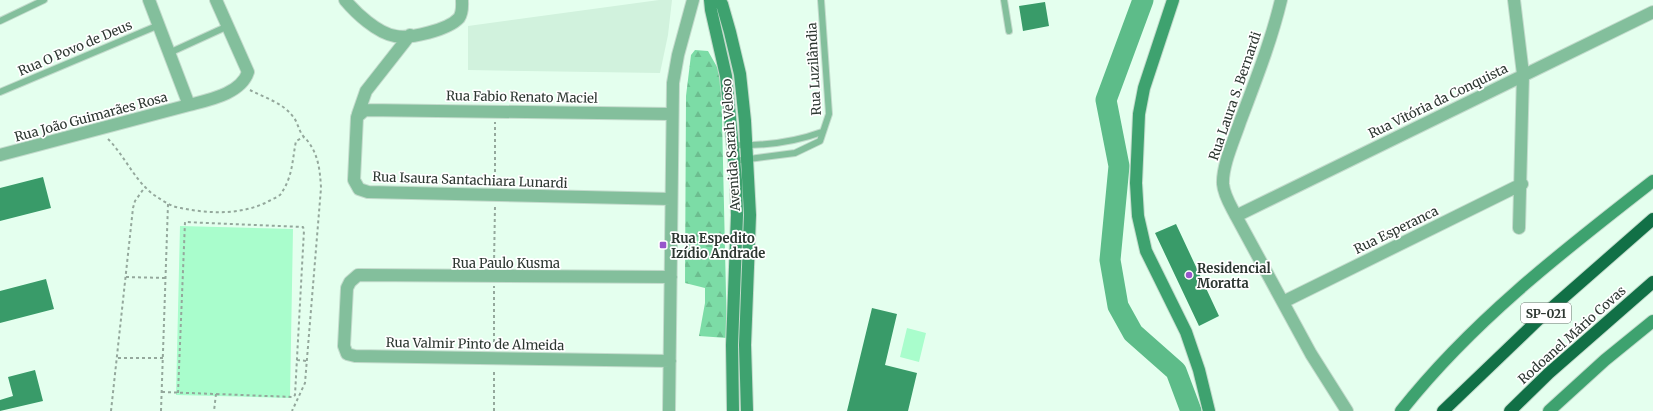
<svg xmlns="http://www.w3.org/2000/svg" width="1653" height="411" font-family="Merriweather,serif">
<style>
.built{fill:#d1f2dd}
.forest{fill:url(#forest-firs)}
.pitch{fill:#a9fdcc}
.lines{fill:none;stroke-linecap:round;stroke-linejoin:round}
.river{stroke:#5dbc89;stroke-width:21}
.building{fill:#399b69}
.lane-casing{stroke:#c3dbcc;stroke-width:8}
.street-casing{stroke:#c3dbcc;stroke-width:14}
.secondary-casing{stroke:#c3dbcc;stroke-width:14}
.highway-casing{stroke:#c3dbcc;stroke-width:14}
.path{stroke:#94a89c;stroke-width:2;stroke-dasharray:3 3;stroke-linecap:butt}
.lane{stroke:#83bf9c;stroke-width:6}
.street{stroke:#83bf9c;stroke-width:12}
.secondary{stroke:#3ea26f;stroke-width:12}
.highway{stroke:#117046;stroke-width:12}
.poi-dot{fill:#9856cb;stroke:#fff;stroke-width:1.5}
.labels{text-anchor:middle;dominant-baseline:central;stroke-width:3.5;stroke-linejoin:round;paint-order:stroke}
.shield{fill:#fff;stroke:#6c736f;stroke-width:1}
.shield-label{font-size:12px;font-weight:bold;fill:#2d3731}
.street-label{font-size:13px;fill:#2d3731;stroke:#fff}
.poi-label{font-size:13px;font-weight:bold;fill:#2d3731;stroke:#fff;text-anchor:start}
</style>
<defs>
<pattern id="forest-firs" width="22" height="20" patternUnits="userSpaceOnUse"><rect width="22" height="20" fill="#7cdca6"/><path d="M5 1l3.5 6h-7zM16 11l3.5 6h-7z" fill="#6cbd8f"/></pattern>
</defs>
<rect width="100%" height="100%" fill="#e4ffee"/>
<path class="built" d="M659,0H672L668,35L660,73L468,70V26Z"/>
<path class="forest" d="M695,50L708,51L721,74L727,338L699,336L705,303V288L685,283L686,96L691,55Z"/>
<path class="pitch" d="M180,226L293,229L290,398L176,395Z
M907,328L926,333L919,362L900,357Z"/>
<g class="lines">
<path class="river" d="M1143,0L1106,100L1119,166L1110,260L1118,306L1133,333L1176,371L1191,411"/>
</g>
<path class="building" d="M1045,2L1049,26L1023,31L1019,6Z
M43,177L51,208L0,221V188Z
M1176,224L1219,316L1199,326L1155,233Z
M46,279L54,309L0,323V291Z
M872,308L897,314L885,365L917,373L908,411H847Z
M35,370L43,401L0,411V400L13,396L8,377Z"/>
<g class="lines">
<g class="lane-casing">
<path id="lane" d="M1004,0L1009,31
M0,21L44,0
M169,53L228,26
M0,92L159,25
M733,145C764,146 792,143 822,132
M734,161L795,153L820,141L829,114L821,0"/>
</g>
<g class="street-casing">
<path id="street" d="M149,0L189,105C208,100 241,94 248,72L216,0
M345,0C356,13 377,33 395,36C410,39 448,30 459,18C463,12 462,6 462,0
M1281,0C1271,42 1255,82 1240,122C1234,140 1222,166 1223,184C1224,196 1231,206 1236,216L1311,354L1347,411
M1514,0L1523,74L1519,228
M358,114L366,91L410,35
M671,114L365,110L357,117L354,180L359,189L368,192L671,199
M0,155L189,105
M1236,216L1653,12
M1283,302L1522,184
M670,361L355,356L347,354L344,346L347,288L350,282L358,275L671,277
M669,411L673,83L678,55L693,0"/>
</g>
<g class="secondary-casing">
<path id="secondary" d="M710,0L711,10L726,76L736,180L737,215L732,345L733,411
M719,0L722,4L730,32L740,74L745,121L750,215L745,345L747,411
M1173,0L1144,88L1139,114L1136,183L1138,216L1146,251L1186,332L1199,370L1209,411
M1401,411C1472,321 1563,251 1653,181
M1549,411L1605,360L1653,321"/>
</g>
<g class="highway-casing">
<path id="highway" d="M1443,411L1539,319L1653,219
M1510,411L1549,373L1653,282"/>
</g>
<path class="path" d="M250,90C265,98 284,103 294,118C298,123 299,132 304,137C318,151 320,169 321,188L305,383L292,411
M108,139C125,156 134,180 154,195C162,200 171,207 181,208C210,214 243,215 269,201C273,199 277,197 280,195C293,177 292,161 296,141L304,137
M495,184V122
M494,264L495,206
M126,277L165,278
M494,348V286
M118,358H163
M297,360L307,361
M162,392L216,394L214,411
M178,393L185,222L303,227L304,230L295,395L293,397L216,394
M111,411L133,208L135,201L145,187
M161,411L168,204
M494,411V370"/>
<use href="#lane" class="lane"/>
<use href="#street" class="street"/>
<use href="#secondary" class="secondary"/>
<use href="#highway" class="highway"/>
</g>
<g class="poi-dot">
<rect x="659" y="241" width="8" height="8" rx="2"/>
<circle cx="1189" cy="275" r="4"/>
</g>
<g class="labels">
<rect class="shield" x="1521" y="303" width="50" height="20" rx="3"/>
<g class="shield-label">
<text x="1546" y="313">SP-021</text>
</g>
<g class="street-label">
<text transform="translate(75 48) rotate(-23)">Rua O Povo de Deus</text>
<text transform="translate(814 69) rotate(-93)">Rua Luzilândia</text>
<text transform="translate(1235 96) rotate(-71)">Rua Laura S. Bernardi</text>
<text transform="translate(522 97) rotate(1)">Rua Fabio Renato Maciel</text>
<text transform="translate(1438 101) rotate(-26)">Rua Vitória da Conquista</text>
<text transform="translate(91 117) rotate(-15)">Rua João Guimarães Rosa</text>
<text transform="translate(731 145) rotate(-94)">Avenida Sarah Veloso</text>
<text transform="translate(470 180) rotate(2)">Rua Isaura Santachiara Lunardi</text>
<text transform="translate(1396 230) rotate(-26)">Rua Esperanca</text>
<text x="506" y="263">Rua Paulo Kusma</text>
<text transform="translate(1572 335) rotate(-42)">Rodoanel Mário Covas</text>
<text transform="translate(475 344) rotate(1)">Rua Valmir Pinto de Almeida</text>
</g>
<g class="poi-label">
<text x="671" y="238">Rua Espedito<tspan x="671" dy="15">Izídio Andrade</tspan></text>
<text x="1197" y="268">Residencial<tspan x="1197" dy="15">Moratta</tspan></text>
</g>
</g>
</svg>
